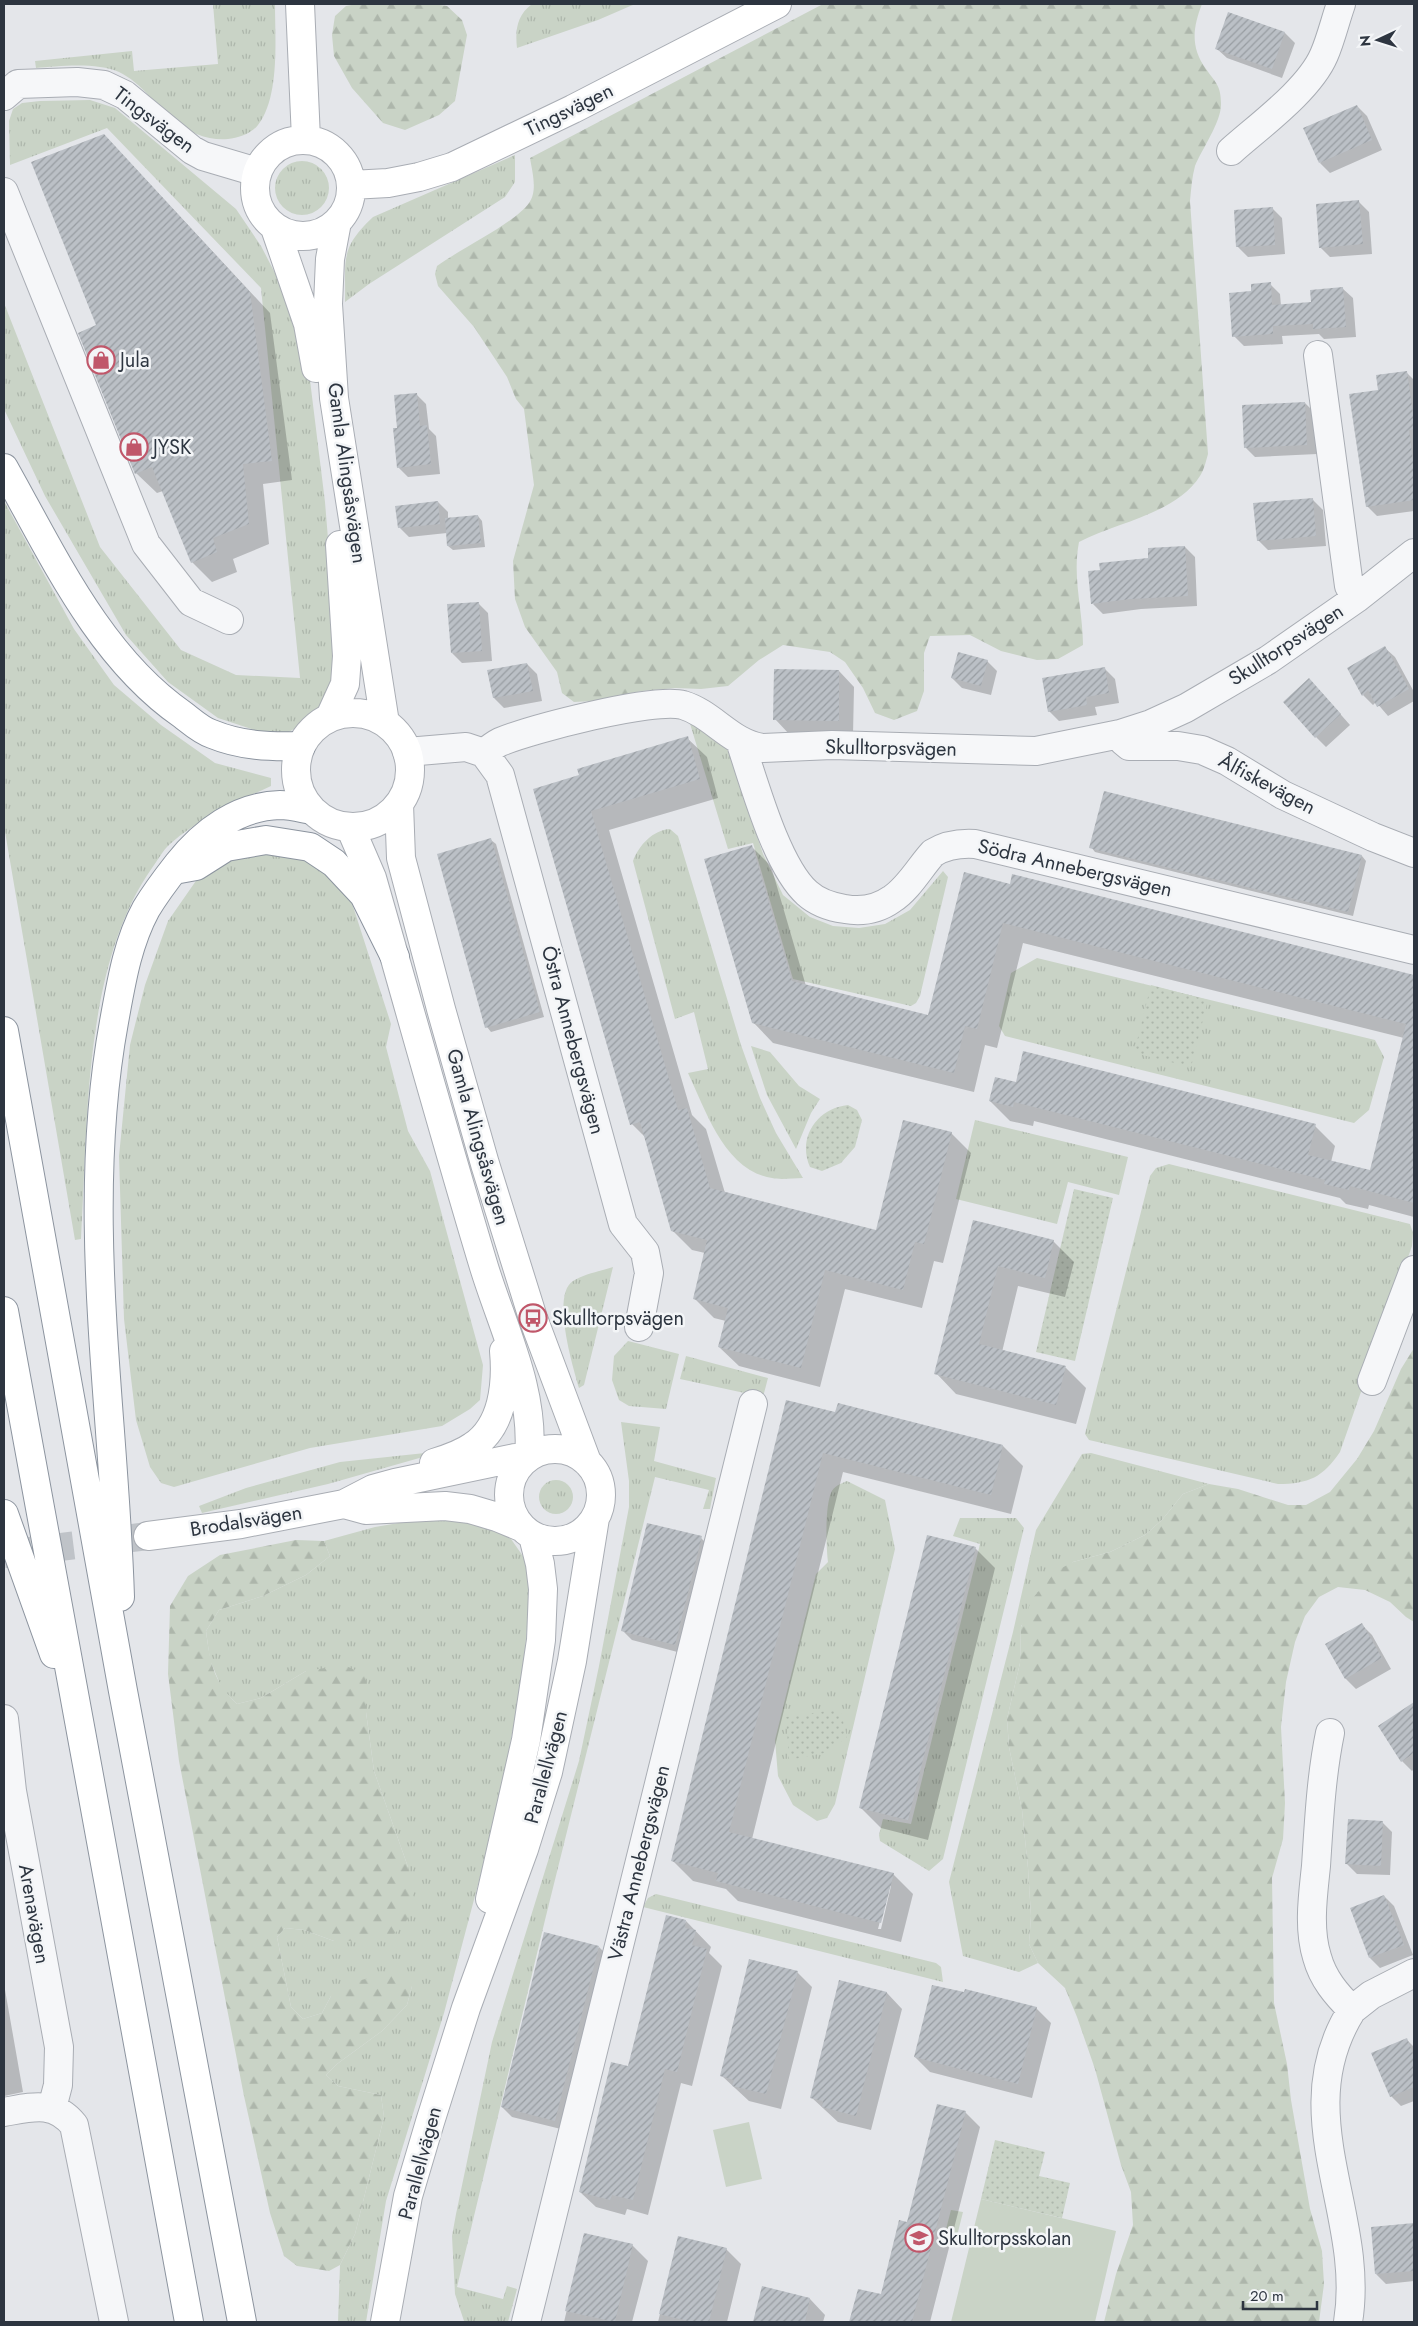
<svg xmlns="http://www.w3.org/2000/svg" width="1418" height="2326" font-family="Jost,sans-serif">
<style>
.grass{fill:url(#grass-tufts)}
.forest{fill:url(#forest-firs)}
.park{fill:url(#park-dots)}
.garden{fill:#c9d3c6}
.shadow{fill:#0003;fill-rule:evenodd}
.building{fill:url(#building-hatch)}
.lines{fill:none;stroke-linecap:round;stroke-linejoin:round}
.secondary-tunnel{stroke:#bfc3c8;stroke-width:28;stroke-dasharray:28 14;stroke-linecap:butt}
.street-casing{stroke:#a9adb4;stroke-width:30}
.secondary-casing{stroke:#a9adb4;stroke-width:30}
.highway-casing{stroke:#8c949f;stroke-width:30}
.street{stroke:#f6f7f9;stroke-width:28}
.secondary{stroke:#fff;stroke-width:28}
.highway{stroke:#fff;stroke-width:28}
.labels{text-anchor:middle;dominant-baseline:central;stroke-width:5;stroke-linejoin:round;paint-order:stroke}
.street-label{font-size:20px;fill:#2d3540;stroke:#f3f5f7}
.poi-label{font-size:20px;fill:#2d3540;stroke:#f3f5f7;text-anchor:start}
</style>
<defs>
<pattern id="grass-tufts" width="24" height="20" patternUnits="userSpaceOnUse" patternTransform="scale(1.25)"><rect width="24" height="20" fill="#c9d3c6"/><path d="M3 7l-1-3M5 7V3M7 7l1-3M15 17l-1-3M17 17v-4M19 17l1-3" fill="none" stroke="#adb6ab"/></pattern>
<pattern id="forest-firs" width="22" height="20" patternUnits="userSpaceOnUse" patternTransform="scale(1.25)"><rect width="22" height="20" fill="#c9d3c6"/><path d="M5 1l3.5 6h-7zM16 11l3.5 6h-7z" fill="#adb6ab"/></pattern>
<pattern id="park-dots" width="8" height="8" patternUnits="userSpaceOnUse" patternTransform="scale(1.25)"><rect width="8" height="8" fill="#c9d3c6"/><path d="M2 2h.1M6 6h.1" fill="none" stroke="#adb6ab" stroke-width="1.8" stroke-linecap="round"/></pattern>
<pattern id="building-hatch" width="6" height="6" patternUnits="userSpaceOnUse" patternTransform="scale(1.25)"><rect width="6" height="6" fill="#bbc0c6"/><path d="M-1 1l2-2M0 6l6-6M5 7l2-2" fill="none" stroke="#989da2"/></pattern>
</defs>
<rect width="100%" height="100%" fill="#e4e6ea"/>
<path class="grass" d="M213,4H275C275,38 280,97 258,125C251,134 238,138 228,139C210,141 189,133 175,122C156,106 142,83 119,72C97,62 59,66 36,68L35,61L132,51L134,71L218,64Z
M532,4H635L598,20L517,48C515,30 517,15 532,4Z
M90,100L115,108L236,209L261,246L291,304L308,364L325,502L337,649L335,679L321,707L306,722L287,733H264L218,718L168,682L126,635L45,496L4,409V303L100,547L181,650L236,675L300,678L261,288L107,128L10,165L9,121L13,109L22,103L40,101Z
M515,155V182L505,197L369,284L345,302C346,260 339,249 373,217Z
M275 188a27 27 0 1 1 54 0a27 27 0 1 1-54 0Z
M4,501L74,629L114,685L161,725L215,763L271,778V786C236,802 200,818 170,844C163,850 157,861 152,868C83,966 88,1123 81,1239L75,1240L4,826Z
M688,717L726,742L763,854L783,895L810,917L833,926L859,928L885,924L910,910L943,871L948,877L920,996L916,1003L911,1006L793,979L753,843L728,849Z
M670,829L678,836L741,1045L760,1098L776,1133L803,1178C793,1178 781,1180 772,1178C725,1171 706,1111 688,1073L708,1069L694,1012L675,1019L633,861C639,845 653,830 670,829Z
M288,849L333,877L351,900L391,1024L386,1047L408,1131L430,1171L483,1365L480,1400L470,1409L442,1426L310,1448L174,1487L161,1483L150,1467L136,1420L124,1319L119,1156L130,1045L145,985L168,921L207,865L247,852Z
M1037,958L1375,1040L1384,1057L1369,1110L1354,1123L1005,1036L999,1026L1011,973Z
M751,1046L770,1052L799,1086L820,1099L811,1113L796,1149L767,1095Z
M975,1120L1128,1157L1119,1195L1068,1182L1057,1224L956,1199Z
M1169,1164L1410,1224L1413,1233L1412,1246L1340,1452C1323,1477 1309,1484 1278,1484L1089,1440L1085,1434L1150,1176L1156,1168Z
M613,1267L584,1385L579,1388C573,1367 551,1295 573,1281C584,1274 601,1271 613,1267Z
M628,1341L679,1354L666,1409L629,1406L619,1400L612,1380L614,1356Z
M686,1356L768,1378L763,1397L680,1379Z
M621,1422L660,1427L654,1461L716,1478L710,1509H703L709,1490L655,1477L545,1920L457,2287L503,2299L507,2286L517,2289L508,2322L464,2321L455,2294L452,2236L456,2214L492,2042L579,1761L599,1666L629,1507V1481Z
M444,1451L328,1484L202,1513L199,1506L246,1488L340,1462Z
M1091,1453L1209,1484L1183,1494L1162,1520L1145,1535L1110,1552L1073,1562L1021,1626L1020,1663L1007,1719L1009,1747L1022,1810L1028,1868L1031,1916L1029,1944L1038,1963L1019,1972L963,1956L949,1882L1013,1632L1036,1530L1082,1454Z
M539 1497a17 17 0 1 1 34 0a17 17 0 1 1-34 0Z
M847,1481L885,1500L895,1549L835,1804L827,1818L817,1821L793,1805L778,1776L775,1740L816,1574L828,1562C826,1546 825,1507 831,1493C834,1486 840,1484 847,1481Z
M428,1518L484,1524L511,1539L525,1559L530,1598L522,1680L498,1809L444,2013L386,2201L366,2322H338L340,2265L355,2234L384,2117L381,2095L338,2086L326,2075L337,2064L382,2031L407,2005L412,1986L331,1996L322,2013L303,2019L291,2007L277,1937L285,1928L304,1930L334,1941L408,1867L374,1771L366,1712V1676L306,1671L261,1698L237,1704L222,1689L210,1660L206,1631L219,1610L263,1596L306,1575L330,1556L324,1541L375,1527Z
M960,1518H1016L1024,1528L943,1859L929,1871L880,1841L879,1835L883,1819L911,1824L980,1544L953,1536Z
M656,1894L936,1963L941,1967L943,1982L643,1907L648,1898Z"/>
<path class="forest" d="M357,4H432L447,6L462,20L467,35L455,101L439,115L405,130L383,123L352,88L334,56L332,35L335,16L346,6Z
M823,4H1202C1193,27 1190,47 1206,69C1215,82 1221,85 1221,103C1222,121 1202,149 1195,166C1192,177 1191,190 1190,201L1208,454C1206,461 1204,470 1200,476C1176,514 1117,522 1079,542C1072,578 1083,610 1083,645L1058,659L1037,660L1001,651L970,635L930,636L924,653V691L917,711L894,720L875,713L863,688L845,662L830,652L783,645L759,660L728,686L701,689L676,688L642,691L593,701L574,702L562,693L557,672L525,627L515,599L513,561L534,485L524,409L516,399L507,377L474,327L438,286L435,274L437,266C460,249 515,223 529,203C538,191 532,171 530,158Z
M1414,1348V1622L1406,1617L1390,1602L1365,1590L1338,1587L1319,1597L1305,1616L1295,1642L1286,1682L1281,1727L1285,1803L1283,1839L1272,1878L1274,2003L1287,2064L1291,2100L1310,2209L1322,2251L1324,2284L1319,2322H1104L1116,2274L1133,2225L1131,2192L1121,2165L1095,2069L1077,2017L1065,1988L1038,1963L1029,1944L1031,1916L1028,1868L1022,1810L1009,1747L1007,1719L1020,1663L1021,1627L1032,1599L1056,1571L1073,1562L1110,1552L1145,1535L1162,1520L1183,1494L1209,1484L1238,1489L1288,1505H1306L1330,1492L1357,1459L1374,1431L1401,1369Z
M296,1540L324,1541L330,1556L306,1575L263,1596L219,1610L206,1631C210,1662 213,1681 237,1704L261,1698L306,1671L344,1665L366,1675V1712L374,1771L408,1867L414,1900L406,1922L393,1935L367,1941H334L304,1930L285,1928L277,1937L291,2007L303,2019L322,2013L331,1996L339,1986L384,1974L400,1978L412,1986L407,2005L382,2031L337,2064L326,2075L338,2086L381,2095L384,2117L355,2234L340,2265L329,2271L297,2266L284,2256L270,2213L244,2096L179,1761L168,1674L170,1606L188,1576L220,1555Z"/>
<path class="park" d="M1151,985L1208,1000L1191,1067L1134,1053Z
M848,1105L857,1110L862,1120L855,1147L841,1163L822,1171L810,1167C797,1138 817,1108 848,1105Z
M1074,1189L1113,1198L1075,1361L1036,1352Z
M840,1709L847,1737L829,1752L789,1760L786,1717Z
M995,2140L1045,2152L1039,2176L1070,2183L1062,2218L981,2199Z"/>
<path class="garden" d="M749,2122L762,2179L726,2187L713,2130Z
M981,2199L1116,2231L1095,2322H951Z
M951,2210L963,2212L955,2244L943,2241Z"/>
<path class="shadow" d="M1229,14L1285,33L1295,43L1282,78L1227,58L1216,48Z
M1357,106L1367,116L1382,150L1330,173L1320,163Z
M104,135L270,313L292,480L263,484L269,544L233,559L237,572L212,582L192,562L163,491L157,493L136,473L97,326Z
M1359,202L1369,212L1372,254L1330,257L1320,247Z
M1272,208L1282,218L1285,254L1248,257L1238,247Z
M1270,284L1280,294L1281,306L1312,303L1342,288L1353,298L1356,337L1324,339L1319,334L1282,336L1283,344L1244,346L1234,336L1252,292Z
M1406,372L1414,380V511L1377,516L1367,506L1379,391Z
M416,394L426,404L429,429L436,436L440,474L408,477L398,467L399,429Z
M1305,403L1315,413L1317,454L1255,457L1245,447Z
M1313,500L1323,510L1326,546L1268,550L1258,540Z
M438,502L448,512V519L478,516L482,521L485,547L453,550L448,546L447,533L409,537L399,527Z
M1185,547L1195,557L1197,606L1141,609L1103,614L1093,604L1150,559Z
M478,603L488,613L492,661L462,663L452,653Z
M1385,648L1395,657L1414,692V701L1388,716L1376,702L1373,705L1363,695Z
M987,661L997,671L991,695L962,688L952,678Z
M527,664L537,674L542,701L504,708L494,698Z
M1105,669L1115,679L1119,703L1095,707L1097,715L1059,721L1049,711Z
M839,671L854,687L853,735H790L775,719Z
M1319,690L1350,725L1326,747L1316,737Z
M687,738L707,757L718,798L609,830L692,1115L706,1129L725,1193L877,1231L951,1133L971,1153L943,1263L934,1261L922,1308L845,1289L820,1387L739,1366L719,1347L726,1321L714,1318L694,1298L705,1253L692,1250L672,1230L646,1138L632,1124L580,776Z
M1105,792L1362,856L1366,861L1353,916L1095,852L1091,847Z
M491,840L496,844L544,1017L491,1032L487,1027Z
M751,846L771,866L806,986L929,1017L1011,885L1013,875L1414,976V1217L1369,1205L1368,1209L1346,1204L1340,1198L1034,1121L1033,1126L1010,1121L990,1101L1017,1084L1315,1126L1335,1146L1331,1162L1371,1172L1404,1038L1023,943L997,1048L985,1045L974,1092L773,1043L753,1022Z
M974,1222L1054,1242L1074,1262L1065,1297L1018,1286L1002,1352L1066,1368L1086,1388L1076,1424L956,1394L936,1373Z
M836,1413L1003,1446L1023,1466L1011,1514L843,1472L752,1839L893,1874L913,1894L901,1942L738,1901L726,1889L693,1881L673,1861ZM889,1886H891L881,1929H878Z
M701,1538L711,1548L685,1654L632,1640L622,1630Z
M975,1548L995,1568L928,1840L881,1828L861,1808Z
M1362,1625L1372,1635L1391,1669L1356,1689L1346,1679L1327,1645Z
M1412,1705L1414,1707V1769L1412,1771L1402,1761Z
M1382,1822L1392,1832L1390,1875L1357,1874L1347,1864Z
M1384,1896L1394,1906L1413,1955L1380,1968L1370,1958Z
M686,1921L711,1947L709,1953L722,1966L692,2086L681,2083L648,2215L627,2209L625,2215L596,2207L580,2192Z
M599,1947L609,1957L565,2130L512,2117L502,2107Z
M797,1972L812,1987L781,2109L749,2101L722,2076Z
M840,1982L887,1993L902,2009L871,2130L838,2122L811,2097Z
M4,1984L23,2092L4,2096Z
M1036,2008L1051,2023L1032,2098L930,2072L915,2057Z
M1406,2039L1414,2047V2101L1401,2106L1391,2096Z
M965,2112L980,2127L930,2322H855L851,2319L882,2296L908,2224Z
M1414,2224V2281L1386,2284L1376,2274L1372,2228Z
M585,2234L632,2245L648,2261L632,2322H564Z
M679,2237L726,2249L741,2264L727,2322H658Z
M763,2288L810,2299L825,2315L823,2322H754Z"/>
<path class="building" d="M1228,12L1285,32L1272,69L1215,49Z
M1357,105L1372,140L1319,163L1303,128Z
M104,134L250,292L272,461L243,464L249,524L213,538L217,552L191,563L152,467L135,474L78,333L96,325L31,162Z
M1359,200L1363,244L1319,248L1316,204Z
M1273,207L1275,245L1236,247L1234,210Z
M1271,282L1272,305L1311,302L1310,290L1343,287L1346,327L1313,329V324L1273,326V334L1232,337L1229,293L1251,291V284Z
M1407,371L1414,422V429L1409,430L1414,469V500L1366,507L1349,394L1378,390L1376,375Z
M417,393L420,426L427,425L431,464L397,468L393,428H397L394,395Z
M1305,402L1307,445L1244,448L1242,405Z
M1313,498L1316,536L1257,541L1253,503Z
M438,501L440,524L398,528L395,506Z
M478,515L481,543L447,546L445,518Z
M1185,546L1188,596L1130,599L1091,604L1088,571L1100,570L1099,563L1148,558V548Z
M479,602L482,651L451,653L447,604Z
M1385,646L1409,689L1377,707L1368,690L1362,696L1347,668Z
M958,652L988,660L981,686L951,678Z
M527,663L533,691L493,698L487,670Z
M1105,667L1109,693L1086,697L1087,705L1048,712L1042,678Z
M774,669L839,670V721L773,720Z
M1309,678L1341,714L1315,738L1283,702Z
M688,736L700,779L591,811L678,1110L687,1108L710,1188L876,1230L903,1120L952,1132L924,1244L915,1242L903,1290L825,1270L801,1368L718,1347L728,1308L693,1299L707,1240L671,1231L640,1122L630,1125L533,789L579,775L577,769Z
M1104,791L1362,855L1348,912L1089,848Z
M491,838L540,1012L485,1028L437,854Z
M752,845L792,981L928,1015L964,872L1010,884L1012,874L1414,975V1203L1350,1186L1349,1190L1324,1184L1325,1180L1014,1102L1013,1107L989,1101L995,1077L1016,1082L1023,1051L1316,1124L1308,1155L1370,1170L1406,1024L1003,923L977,1029L965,1026L954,1073L752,1023L704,859Z
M973,1220L1054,1240L1045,1278L998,1266L979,1344L1066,1366L1056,1405L934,1374Z
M786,1400L835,1412L838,1403L1003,1445L991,1495L823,1453L729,1832L894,1873L881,1923L716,1881L718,1873L671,1861Z
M647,1523L702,1536L675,1645L621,1631Z
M927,1535L976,1547L908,1820L859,1808Z
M1362,1623L1382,1658L1345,1679L1325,1644Z
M1414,1702V1753L1401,1762L1378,1726Z
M1348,1819L1383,1821L1381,1866L1345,1864Z
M1384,1895L1404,1945L1369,1958L1350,1908Z
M666,1915L686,1920L685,1928L696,1930L692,1945L707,1949L677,2072L665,2069L633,2200L612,2195L610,2200L579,2192L611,2062L628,2066Z
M544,1932L599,1946L555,2121L501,2107Z
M749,1959L798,1971L766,2094L732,2086L734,2080L720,2076Z
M839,1980L887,1992L856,2116L822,2107L823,2101L810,2098Z
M932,1985L964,1992L965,1989L1037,2007L1018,2084L914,2057Z
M1407,2038L1414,2056V2087L1390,2097L1371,2053Z
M937,2104L966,2111L912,2322H849L858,2289L881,2294L899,2220L907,2222Z
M1414,2223V2271L1375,2274L1371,2227Z
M584,2233L633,2244L615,2322L565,2311Z
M678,2236L727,2248L709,2322H692L659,2314Z
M762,2286L810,2298L805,2322H753Z"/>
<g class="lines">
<path class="secondary-tunnel" d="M4,1554L148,1536"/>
<g class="street-casing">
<path id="street" d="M4,96L18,84L77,82L104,85L125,95L192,150L203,156L257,172
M1231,151C1259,126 1309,90 1324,55C1331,39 1335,21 1341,4
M4,192L146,544L191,602L229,620
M1318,355L1349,586L1357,598
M1120,734L1123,741L1129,746H1178L1202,750L1227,761L1283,795L1373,837L1414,853
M740,741C754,782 776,865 807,893C818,903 831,907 845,909C862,912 878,909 892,899C909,888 920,867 933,853C946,845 959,843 975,844L1414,950
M407,752L466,747L484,753C489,749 494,745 500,742C532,729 653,697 683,705C713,714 731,744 763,748L832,745L1036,751L1120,734L1151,724L1186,708L1268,660L1357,598L1414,553
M484,753L500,775L623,1224L645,1252L649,1273L639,1327
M1372,1381L1414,1270
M4,1719L12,1791L59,2047L58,2085L52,2108
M1330,1733C1321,1777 1319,1821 1316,1866C1313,1895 1308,1928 1317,1957C1323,1979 1336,1994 1352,2010C1286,2114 1366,2214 1348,2322
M1352,2010L1371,1995L1414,1973
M4,2112C32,2107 54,2100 74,2125L114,2322
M526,2322L753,1404"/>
</g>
<g class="secondary-casing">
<path id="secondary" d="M300,4L306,139
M255 188a48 48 0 1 1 96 0a48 48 0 1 1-96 0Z
M351,185L388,183L419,177L452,167L573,109L777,4
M337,222L330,259L328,304L334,398L385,723
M275,228L308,324L316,368
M296 770a57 57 0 1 1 114 0a57 57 0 1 1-114 0Z
M330,717L345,684L347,656L340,545
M399,804L401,858L441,1009L485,1164L533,1318L587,1462
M350,827L372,878C409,1007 445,1138 484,1267C503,1329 535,1390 529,1457
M509 1495a46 46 0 1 1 92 0a46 46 0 1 1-92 0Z
M434,1463C447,1459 462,1454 473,1446C503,1426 507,1384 504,1351
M344,1504L366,1510L445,1506L470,1509L497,1517L521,1527
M148,1536L241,1524L344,1504L373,1489L395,1483L515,1458L526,1459
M490,1899L526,1740L541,1640L543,1589L540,1564L533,1536
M385,2322L408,2196L430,2122L466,2008L524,1849L548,1772L572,1661L595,1518"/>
</g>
<g class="highway-casing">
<path id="highway" d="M4,468C53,555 99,657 183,715C192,722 202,731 212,734C241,746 270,747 301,746
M174,870L196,866L226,847L266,840L310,847L334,863L364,895L395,957
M4,1031L123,1691L242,2322
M4,1311L189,2322
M4,1514L54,1654
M120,1597C114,1405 79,1213 114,1022C121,984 127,944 146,909C155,894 167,878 178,864C203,832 238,806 280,805C290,805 301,808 311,810"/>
</g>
<use href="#street" class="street"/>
<use href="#secondary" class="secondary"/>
<use href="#highway" class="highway"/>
</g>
<defs>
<g id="shop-ring" transform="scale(1.4375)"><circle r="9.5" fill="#f3f5f7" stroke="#c0576a" stroke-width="1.5"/><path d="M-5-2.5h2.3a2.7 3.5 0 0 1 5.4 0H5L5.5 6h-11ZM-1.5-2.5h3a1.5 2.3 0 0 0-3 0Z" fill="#c0576a"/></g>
<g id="bus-ring" transform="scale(1.4375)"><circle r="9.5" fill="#f3f5f7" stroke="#c0576a" stroke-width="1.5"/><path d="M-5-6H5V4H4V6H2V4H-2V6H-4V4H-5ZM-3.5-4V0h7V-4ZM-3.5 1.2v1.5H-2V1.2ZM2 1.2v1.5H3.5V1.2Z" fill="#c0576a"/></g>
<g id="school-ring" transform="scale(1.4375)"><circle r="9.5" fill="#f3f5f7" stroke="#c0576a" stroke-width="1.5"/><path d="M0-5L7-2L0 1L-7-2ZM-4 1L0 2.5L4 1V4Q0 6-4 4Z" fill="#c0576a"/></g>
</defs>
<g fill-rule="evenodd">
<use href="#shop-ring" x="101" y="360"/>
<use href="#shop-ring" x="134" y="447"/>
<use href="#bus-ring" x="533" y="1318"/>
<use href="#school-ring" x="919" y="2238"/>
</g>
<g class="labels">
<g class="street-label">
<text transform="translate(569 110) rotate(-26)">Tingsvägen</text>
<text transform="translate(154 120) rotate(37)">Tingsvägen</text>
<text transform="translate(347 473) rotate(82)">Gamla Alingsåsvägen</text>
<text transform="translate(1286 645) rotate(-33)">Skulltorpsvägen</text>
<text transform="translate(891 748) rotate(1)">Skulltorpsvägen</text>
<text transform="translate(1267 784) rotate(28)">Ålfiskevägen</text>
<text transform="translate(1075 868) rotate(13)">Södra Annebergsvägen</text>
<text transform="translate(573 1040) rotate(75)">Östra Annebergsvägen</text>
<text transform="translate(478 1137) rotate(74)">Gamla Alingsåsvägen</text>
<text transform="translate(246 1521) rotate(-9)">Brodalsvägen</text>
<text transform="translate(546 1767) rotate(-75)">Parallellvägen</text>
<text transform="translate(639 1863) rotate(-76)">Västra Annebergsvägen</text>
<text transform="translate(34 1914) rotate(80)">Arenavägen</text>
<text transform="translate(420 2163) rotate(-75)">Parallellvägen</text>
</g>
<g class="poi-label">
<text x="120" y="360">Jula</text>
<text x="153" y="447">JYSK</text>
<text x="552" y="1318">Skulltorpsvägen</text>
<text x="938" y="2238">Skulltorpsskolan</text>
</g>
</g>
<rect width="1418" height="2326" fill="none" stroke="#2d3540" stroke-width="10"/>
<g transform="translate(1378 40) rotate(266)" stroke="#f3f5f7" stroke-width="4" paint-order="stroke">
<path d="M0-4L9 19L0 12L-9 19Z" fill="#2d3540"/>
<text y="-8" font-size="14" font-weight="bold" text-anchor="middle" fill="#2d3540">N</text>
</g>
<path d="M1243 2301v8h74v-8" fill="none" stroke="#2d3540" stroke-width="2.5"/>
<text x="1250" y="2301" font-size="15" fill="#2d3540" stroke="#f3f5f7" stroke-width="4" paint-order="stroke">20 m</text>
</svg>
